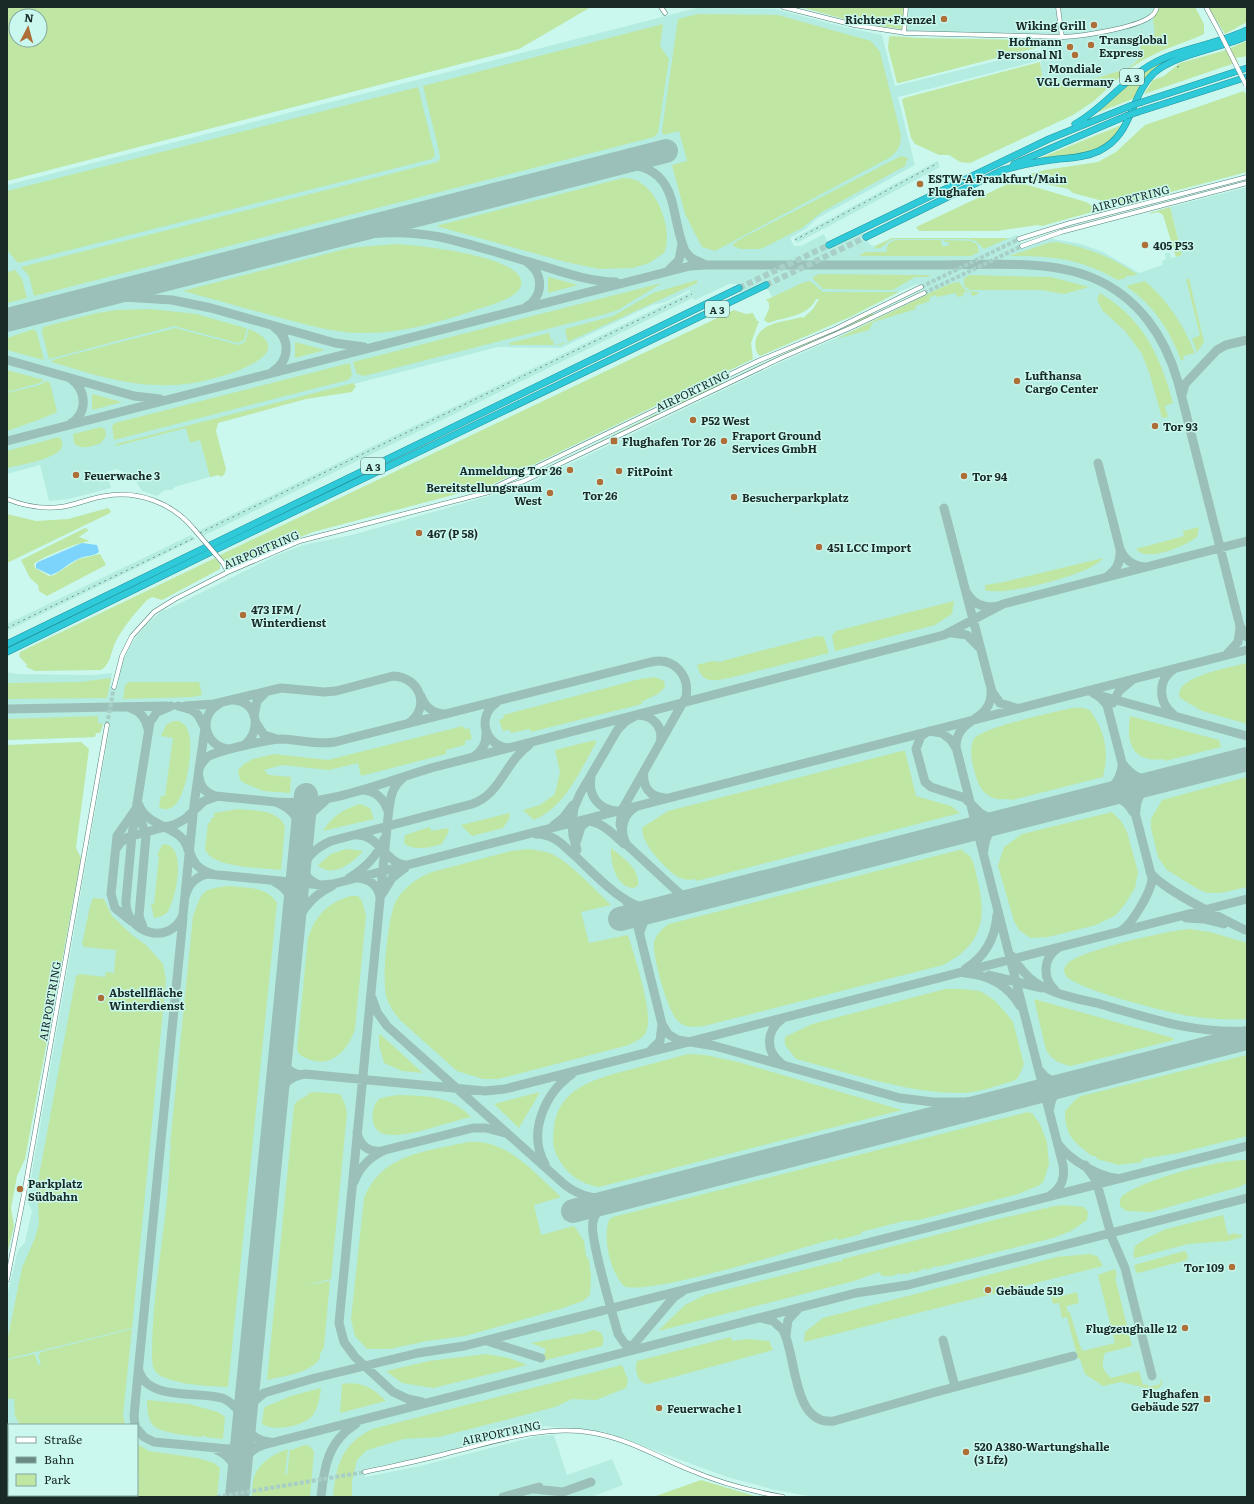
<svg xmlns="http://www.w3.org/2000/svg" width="1254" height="1504" font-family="Literata,serif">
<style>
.built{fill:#b5ece1}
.green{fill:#bfe6a3;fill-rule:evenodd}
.water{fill:#7cd3fc}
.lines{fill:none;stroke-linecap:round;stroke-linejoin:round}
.taxiway{stroke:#9ac0b9;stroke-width:9}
.runway{stroke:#9ac0b9;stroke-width:24}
.minor-tunnel{stroke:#a7cfc7;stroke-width:4;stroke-dasharray:4 2;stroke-linecap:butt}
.highway-tunnel{stroke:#a7cfc7;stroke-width:6;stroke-dasharray:6 3;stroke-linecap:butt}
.minor-casing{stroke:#568079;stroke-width:5}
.highway-casing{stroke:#27929b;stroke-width:7}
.minor{stroke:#fff;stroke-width:4}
.highway{stroke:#2ecada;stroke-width:6}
.rail{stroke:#6a8983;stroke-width:1;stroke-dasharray:2 4;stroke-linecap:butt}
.minor-bridge-casing{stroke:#568079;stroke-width:5;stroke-linecap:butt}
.highway-bridge-casing{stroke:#27929b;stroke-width:7;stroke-linecap:butt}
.minor-bridge{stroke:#fff;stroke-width:4}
.highway-bridge{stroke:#2ecada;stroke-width:6}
.poi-dot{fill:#ae6e37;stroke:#caf8ef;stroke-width:1.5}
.labels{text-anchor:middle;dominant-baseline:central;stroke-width:3;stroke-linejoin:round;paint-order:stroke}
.shield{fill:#caf8ef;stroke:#4e6863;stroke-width:1}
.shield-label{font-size:10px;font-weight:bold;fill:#192a27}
.poi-label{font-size:11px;font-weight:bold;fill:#192a27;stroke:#caf8ef;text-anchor:start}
.street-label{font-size:11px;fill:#192a27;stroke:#caf8ef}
</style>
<rect width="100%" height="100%" fill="#caf8ef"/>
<path class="built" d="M908,7H1160L1157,13L1162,37L1129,68L1086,81H1043L1041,69V36L906,33Z
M697,8L775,9L840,26L882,35L895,86L1036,51L1039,52L1037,61L898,97L915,165L816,219L806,229L790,238L794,246H801L824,234L829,246H835L863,233L870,245L875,246L892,238H1009L1017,235L1022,246L1026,247L1052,237L1053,239L1081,244L1103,252L1139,273L1162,265L1163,260L1166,259L1165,253H1170L1171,258L1182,255L1170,207L1247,187V1497H814L775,1490L727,1477L605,1432L545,1426L415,1459L364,1469L365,1477L420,1466L537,1436L554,1435L567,1475L612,1459L623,1485L591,1497H130L127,1495H137V1425H9V1436L7,1433V1296L18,1250L25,1242L32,1211L27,1201L110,726L103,724L100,733H96L95,737L7,740V672L17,674L91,675L112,673L110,686L117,687L123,660L133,641L146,625L164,609L166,610L277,555L303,545L352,535L524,486L784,361L873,322L926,295L921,285L917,284L899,292H793L790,289L772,297L765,284H760L741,293L737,284H729L695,300L693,298L203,536L198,531L690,292L689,290L666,302L652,305L561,348L498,347L210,421L223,473L175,487L172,490H165L157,496L142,491L134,478L117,469L107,472L111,488L69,499L49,501L40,465L7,474V185Z
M937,161L940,167L797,243L794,238Z
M191,535L196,539L7,631V624Z"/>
<path class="green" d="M7,7H591L519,49L7,181ZM16,16H40V40H16Z
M800,7H908L907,30L855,22Z
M1160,7H1195L1204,24V34L1195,38L1161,51L1143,60L1126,71L1094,101L1073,115L970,163L960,162L949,155H939L915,144L911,138L902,100L904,98L1040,62L1043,81H1086L1129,68L1138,60L1142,39L1155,34L1153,19Z
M1208,7H1247V22L1225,34Z
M698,14L778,15L871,41L880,52L900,131C903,143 898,153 887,159L715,251L702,247L685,214L672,165L687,161L679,131L663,135L662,130L678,19Z
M663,24L660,46L669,59L658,133L654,137L34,296L29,276L21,267L437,162L440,159L439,151L423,86Z
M892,36L918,38L1039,40L1040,46L1036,48L899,83H897L888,48L889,37Z
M1247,41V56L1236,58L1238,62L1144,94L1153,80L1164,76L1180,63L1223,51Z
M1218,43L1165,63L1135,98L1099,112L1098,111C1121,90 1144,68 1173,56C1188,51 1204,48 1218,43Z
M418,87L435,155L432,159L18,263L7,250V191Z
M1244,91L1247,97V172L1167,193L1123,203H1110L1073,193L1068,189L1023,179L1030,174L1045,170L1098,162L1116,152L1145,125Z
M1124,124C1106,156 1070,156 1035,160Z
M901,156L908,158L905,166L822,212L802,228L765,247L760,249H740L733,246L734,243L744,237Z
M623,178C654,175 675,229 664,253L649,263L633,268L599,269L566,262L436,226Z
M1014,181L1086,202L1099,210L1042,226L1037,225L997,231H919L916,227Z
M1170,207L1182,255L1176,257L1163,215L1158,212L1150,214V213Z
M892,238H1009L984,249L976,241L969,239H894C885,240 885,249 875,249V246Z
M895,240H941L942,246H948L949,242H944L945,240L971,241L977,244L979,252L971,256H859L865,252H886L888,244Z
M1056,242C1087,247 1112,257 1138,275L1126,276V278L1118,280C1078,258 1054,256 1009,256L1048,243Z
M396,244C416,245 528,256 521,285C519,297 492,305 481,308C444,321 404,333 366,333C338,334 312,326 285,319C251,310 217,300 183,291L349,248Z
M15,270L22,279L27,298L7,303V272Z
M819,274L916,275H932L926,277H915L893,290L823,289L814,280L813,277Z
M970,275L1051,277L1089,287L1064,294L1041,290H971C964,288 963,284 964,278Z
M548,277L578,285L548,293Z
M1186,279H1189L1204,342L1197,352L1192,339L1200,335Z
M697,280V283L561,345H510L509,343L549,333L551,340H553L554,345L568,342L565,329L613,316L653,293Z
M810,281L823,292H899L850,317L760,356L758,354C755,349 755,345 756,339C762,321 787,322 801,317L803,318L813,309L819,299H816C808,317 784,317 768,323L764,320L769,309V303L766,300L802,283Z
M1145,281C1168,301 1183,324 1195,353L1183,356L1184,360H1181C1170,330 1153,305 1126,286Z
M959,282L966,291L978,292V294L972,296L971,292H964L963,296L957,297L956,293L937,297L935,295L929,298L930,301L915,306L916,309L873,322L869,330L836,339L936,290L952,283Z
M662,283L618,310L602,315L364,376L357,374L353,362Z
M1100,293C1144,320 1160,355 1173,403L1165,406L1168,417L1162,418L1150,375L1142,354L1125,331L1102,310L1097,299Z
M150,309L196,314L242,327L247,329L244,340L238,343L174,326L49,359L42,332L43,327L97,313L116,310Z
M734,310L746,314L753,313L757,321H759L751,343L753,359L491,485L313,532L234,563L226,562L220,555Z
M872,313L873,315L738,375Z
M175,328L239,345L245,342L249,329C304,353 226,376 204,381C189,384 174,386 159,385C122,385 86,372 51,362L55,359Z
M34,329L37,333L44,360L7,350V338Z
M295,342L325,350L295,358Z
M350,363L352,375L348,380L114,440L112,426L115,423Z
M7,370L44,380L40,383L7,392Z
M46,381L50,383L57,412L41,419L7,431V393L40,385Z
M721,382L722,384L595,444Z
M353,383L356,386L352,392L306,399L218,423L216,431L226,469L224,475L220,477L219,475L210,477L200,440L190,443L186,428L116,446V444Z
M92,394L122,402L92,410Z
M101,427L105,429L106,436L101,443C92,446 81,451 74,443L73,434Z
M59,437C77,457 19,465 7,468V451Z
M108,508L111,511L110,513L7,563V514L36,521L68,519Z
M1199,527L1197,537C1185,546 1147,563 1136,549L1184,536L1183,531Z
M85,528L89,530L79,537L90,541C79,542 42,557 34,564L35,568L49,576L54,575L79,559L100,554L106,565L47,596L39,591L38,585L30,578L21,560Z
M215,558L220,564V569L162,600L152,597L147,600C135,613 123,627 115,643C111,652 110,665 101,670L35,671L26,667L27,665L19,656L20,652Z
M1103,558C1093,574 1003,597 985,590V585L1004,582Z
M954,601L952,614L935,625L835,651L832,636L836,631Z
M818,636L824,637L829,653L729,678C713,681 702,684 697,665L712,661L722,662V661Z
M1247,663V724L1202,711L1180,698C1172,677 1232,667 1247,663Z
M655,677L664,681L665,687L658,694L641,702L642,704L531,732L530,729L511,733L510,730L503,731L499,720L504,718L503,715L640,679Z
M111,678L107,698L7,699V683L80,682Z
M129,682H199L202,695L192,697L123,699L125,685Z
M1073,708C1078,708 1084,707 1089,710C1092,712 1094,716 1096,720C1107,738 1108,758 1103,777L1012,800C1007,798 1002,800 997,799C980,795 977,781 973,766C971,759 970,745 974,739C981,728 1057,711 1073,708Z
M98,716V723L103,724L100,733H96L95,737L7,740V719Z
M1130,716L1219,740L1221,747L1165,761L1164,759C1132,763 1126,743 1130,716Z
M173,721H179L186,726C188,731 190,736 190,741C192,757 184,822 159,807L161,796H165L173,738L161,736L166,725Z
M463,726L464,729L469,728L472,739L465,741V745L446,750V754L361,776L358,763L329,770L282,765L264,770L269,775L291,777L290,793L263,791L246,784L240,780L238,770L244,764L253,759L274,754L328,760Z
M595,740L596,743C579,772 566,806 534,820L523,810L540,805L555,794L560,772L555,750Z
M81,742L89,749L76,848L81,858L25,1159L17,1176L11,1208L14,1226L7,1255V745Z
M902,751H905L916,796L951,806L960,813L696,881V879C691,880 685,880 680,878C668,872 638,841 643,827L668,811Z
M1247,777V887L1220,893H1207L1196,888L1167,870L1158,857L1151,828V819L1162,800Z
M360,804L370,808L374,819L323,831C331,817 345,808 360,804Z
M238,809C255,811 276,809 285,826L281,870C263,868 211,868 205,849L208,823H210L211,818H214V813Z
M1112,812L1121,821L1127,832L1138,872L1135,888L1125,904L1116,915L1096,925L1048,937L1031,938L1026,935L1019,930L1014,921L998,866L1004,847L1022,834Z
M510,813L509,819L503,828L472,836L461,825Z
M430,827L431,831L449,828L448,833L442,844C431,847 414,852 404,843L405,835Z
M163,844C188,844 176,899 168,911C165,916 159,917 154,918L151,904H154L159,856L157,855Z
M611,848C623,858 640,868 638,885L634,888C616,888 610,862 611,848Z
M346,849L363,851C353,863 332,879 318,865L331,854Z
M528,849C536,850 544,851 552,854C571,863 595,890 611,905L581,912L589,943L628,935C634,955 653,1011 647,1029C645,1038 636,1041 629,1045L498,1079H483L457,1071L400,1020C395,1014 390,1007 387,999C381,982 388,919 395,903C402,888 417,878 432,872L511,851Z
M963,849V852C973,855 974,864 976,874C987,915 985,944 943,965L704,1026C695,1027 684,1028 678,1021C668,1013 652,955 654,943C656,934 662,929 669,924Z
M228,886C247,888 266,886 277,903L228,1387C214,1387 163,1384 155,1371C152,1367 152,1359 152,1353C152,1285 169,1218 170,1149L172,1147L170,1145L193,916C203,890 201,890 228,886Z
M351,896H358L362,901L366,916L355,1029C346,1056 325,1072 299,1054L297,1049L308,938C315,916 328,902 351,896Z
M93,898L104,899L112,916L132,935L146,945L163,964L166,980L132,1328L7,1359V1342L22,1268L35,1238L39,1223L37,1187L76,976L80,974L105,977L106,972L114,973L116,950L84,947L82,944L90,906Z
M1190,929L1210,932L1247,943V1019C1228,1020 1209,1019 1189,1016C1171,1013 1069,988 1065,974C1063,970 1065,965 1068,963C1083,950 1169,930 1190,929Z
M945,989H961L980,991L994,1000L1006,1013L1013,1022L1024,1064L1018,1078L1013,1081C998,1085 980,1092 965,1093C908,1094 851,1073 796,1059L785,1045V1037L812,1024Z
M1034,999L1173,1038L1174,1040L1071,1066C1060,1064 1052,1060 1046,1050Z
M379,1035H381L423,1073L402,1071L384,1063L379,1045Z
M688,1054L705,1055L738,1062L902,1110L599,1187C579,1184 566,1173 557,1156C552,1147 553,1135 554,1126C560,1085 600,1078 632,1069C651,1064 670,1059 688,1054Z
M1247,1055V1136L1179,1153L1142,1159V1162L1119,1165L1097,1159L1095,1156H1092C1074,1142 1065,1136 1065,1111L1076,1099L1081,1096Z
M315,1092L340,1094L345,1104L347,1113L331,1279L306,1285L330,1281L324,1347L320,1354V1358C311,1373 283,1376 267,1380L294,1106L297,1101L308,1095V1093Z
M540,1092L519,1128L494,1104Z
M399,1095C427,1096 451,1096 471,1117C447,1122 407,1139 384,1134C370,1131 370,1109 378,1100C383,1096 393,1096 399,1095Z
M1028,1112L1029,1113H1032L1040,1124L1047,1142L1049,1164L1043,1183L1042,1182L1040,1185L1018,1194L919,1220L904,1221L861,1232L862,1234L838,1240L837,1238C804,1247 646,1297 624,1286C611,1273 602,1239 609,1220L613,1217Z
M468,1142C508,1139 534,1173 561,1197L534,1205L541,1235L574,1226L584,1241L586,1256L589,1260L591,1276L590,1295L583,1301L560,1309L465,1336L427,1341L390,1349H367L355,1336L351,1319L364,1198C383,1153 425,1152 468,1142Z
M1247,1160V1183L1239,1187L1151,1212L1126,1211L1120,1206V1200L1122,1196C1146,1178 1217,1160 1247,1160Z
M1063,1205L1084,1207L1088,1212L1087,1220L1071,1231L1053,1238L937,1267L936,1266L927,1270L926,1268L914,1273L913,1271L906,1275L905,1273L900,1275V1273L892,1276H882L879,1272L854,1281L658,1331L685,1305L705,1295L839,1261L841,1262L843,1259L998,1219L1046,1208L1048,1209L1049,1207Z
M1223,1215L1228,1235L1236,1233L1237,1235L1241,1234L1242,1237L1228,1241L1188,1244L1135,1258L1133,1255L1135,1246L1147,1238L1166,1229Z
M1185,1251L1188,1256L1187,1260L1138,1273L1136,1272L1134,1265Z
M1089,1254L1097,1256L1103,1266L804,1342L805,1332L823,1318L1057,1257Z
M1115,1269L1117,1276L1115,1277L1132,1346L1105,1353C1101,1364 1102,1370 1111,1378L1139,1371L1143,1385L1147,1384L1148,1387L1161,1384L1160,1380H1162V1384L1158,1389L1146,1388L1121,1382L1103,1386L1085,1374L1080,1359H1078L1067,1317L1062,1318L1059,1303L1053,1304L1049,1286L1085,1277L1052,1286L1055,1298L1077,1292L1079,1303L1067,1306V1311L1070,1313L1080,1346L1083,1351L1115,1343L1098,1275Z
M132,1329L123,1415L125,1425H20L15,1416L14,1399H7V1360L35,1354L38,1365L41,1364L38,1356L41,1352Z
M592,1330C601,1330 606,1337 602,1346L542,1361L546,1349L531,1343L585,1333Z
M731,1337L732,1341L747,1339L769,1341L773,1350L648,1384C638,1383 634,1371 637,1361Z
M486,1354L509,1358L527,1365L433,1388L402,1383L386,1371L429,1361Z
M622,1365L628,1380L626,1388L596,1400L572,1399L555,1407L439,1437L404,1439L367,1450L357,1460L352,1481V1497H333C336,1465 342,1444 372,1429Z
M342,1384C361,1381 373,1388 386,1401L340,1413Z
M321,1388C320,1396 318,1408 313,1415C305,1426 274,1432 262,1424L264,1408L267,1406L291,1396Z
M147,1400L189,1404L218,1412L225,1417L223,1439L205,1437L203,1435L201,1437C190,1436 158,1433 152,1424C148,1418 147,1409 147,1400Z
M137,1444L149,1451L198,1458L214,1463L220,1468L217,1497H137L139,1477L137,1476Z
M304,1445L309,1446L314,1451L310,1497H252C253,1490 252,1481 255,1474C261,1462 275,1453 288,1449L285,1474L287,1475L290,1449L292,1450Z
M7,1466H9V1495H73L79,1497H7Z
M701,1480L758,1497H653Z"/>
<path class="water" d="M82,543L97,545L99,552C93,557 85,555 78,559C68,563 62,571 51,575L36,568V564L38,562Z"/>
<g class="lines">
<path class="taxiway" d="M589,171C621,163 658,157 671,198C676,215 678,235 685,251L691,258L704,264
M284,249C336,236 386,227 440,237C467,243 493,251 519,259C550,267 584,282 616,282
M669,270L679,260L682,244
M70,304L123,297L172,300L211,308L335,343L364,347
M526,307C544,297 544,273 527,262
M7,325L34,313
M7,360L134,396L160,399
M272,372C290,361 291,339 274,327
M1182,395L1185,384L1217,350L1226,345L1247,340
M70,424C88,413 87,391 71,379
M7,441L690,266L707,265C785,265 863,265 940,265C987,265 1050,259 1093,278C1138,297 1165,336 1178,382L1240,626L1247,637
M1098,463L1120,549C1121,560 1118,569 1108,576
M944,508L992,692L1000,703L1016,708
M1120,549C1124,559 1133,566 1145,567
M967,593C973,604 985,609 997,606
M952,633L967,635L979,647
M1227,654L1238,642L1240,628
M1174,669C1157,680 1158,703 1174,715
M991,688C994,724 956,715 956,747L1063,1165C1065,1178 1062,1187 1051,1195
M1093,693L1101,698L1107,705L1152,878C1152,891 1132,924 1121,931
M1098,695L1247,736
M421,696C425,707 434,714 446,714
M233,700C259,701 262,733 243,746
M496,703C477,716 484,745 508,748
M1113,703L1119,691L1131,681
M219,704C197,716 205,747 229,749
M171,706L157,712L150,722L132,835L126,900C124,932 169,948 183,915L194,805L205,728L198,715L192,710L178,706
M185,706L214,704L281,688L324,692L336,691L393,676C420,677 431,707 409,723
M130,708C140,711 146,718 148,729
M7,709L166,706
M254,716L257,701L266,692
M256,723L264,735L277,739
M956,748L951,740L942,733L929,731L921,736L916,749L925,782L931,787L965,798L980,813L987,817L1009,820
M473,757C483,751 487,742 486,731
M1123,764C1132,777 1145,782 1160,781
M199,768C202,763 204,759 209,756C220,750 270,739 283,739C301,740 318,745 335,742L651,662C674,657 690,675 686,697L622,810L620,824L624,840
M644,771C642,786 649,797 665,798
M199,777C200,787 206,793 215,796L276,802C291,808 297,816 302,831
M403,778C390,788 390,802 388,817L339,1323L344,1342L355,1357L393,1392L408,1399L422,1402
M591,778C588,795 598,809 616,811
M363,790C376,791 384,799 388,811
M1100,796C1114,794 1126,800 1133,812
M1097,797C1111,790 1120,782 1122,766
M276,802C329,806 382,783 431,768L944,635L1003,604L1247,541
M139,805C148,829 183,825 188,850
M636,807C622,814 619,832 627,845L679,893L690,898H703
M137,810L146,835L139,916L144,930
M1136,811C1136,797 1144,787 1157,782
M584,821C601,820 613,834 624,844
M553,826L563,818L573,805
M302,831L309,815L325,801
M536,834C553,834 562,844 573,854C595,874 626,911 657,910
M357,835C380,835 385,864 407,865
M576,843L581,827L590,819
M116,849L121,842L128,837L176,824L185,819L204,801L218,796
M577,850L573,836L572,823L574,808L580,794L618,729L626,721L637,715C653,715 664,727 660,743
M984,850C985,836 992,824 1005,821
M190,852C193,864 201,871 213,874
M300,856C300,869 305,878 317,884
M1150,872C1161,889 1225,920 1245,930
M349,878C364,869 378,855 384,839
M358,878C370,879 378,886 380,897
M273,881C287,887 294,900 294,915
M297,882C302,862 312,849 331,841L472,804C501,794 505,762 529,745
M382,894L392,878L405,868
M185,897C188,885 196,876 208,874L322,885L333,884L1247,650
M626,901L634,911L662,1024L668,1034L678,1040L715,1046L900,1098L933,1102H965L1009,1099
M1186,918L1204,919L1224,924
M131,921L115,908L111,894L117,836L135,810
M640,932L645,918L655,910
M291,941C296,917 309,897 332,886
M1012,956C1018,966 1026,976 1036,983C1055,995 1079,999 1100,1004C1148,1018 1196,1034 1247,1031
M965,969C985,957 995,938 997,915
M965,973C989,975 1008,985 1020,1006
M989,975L1041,988
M1055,990C1042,978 1043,958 1058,948
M372,998L377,1012L387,1026L565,1185C581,1197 597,1200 617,1199
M651,1050L660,1041L662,1024
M280,1053C282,1065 289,1073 301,1075
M781,1063C765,1051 766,1031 782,1019
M1040,1071C1047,1082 1060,1084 1072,1083
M276,1101C280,1086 289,1076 305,1074L485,1091L505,1089L1247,899
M1050,1108C1051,1096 1057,1088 1069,1084
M357,1132C359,1145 369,1153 382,1151
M1059,1145C1069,1159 1099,1177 1116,1178
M545,1164C527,1133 545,1093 572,1074
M1085,1165L1096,1180L1112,1238L1125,1268L1152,1376
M354,1182C360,1166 370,1157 385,1150L473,1128H486L505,1133
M613,1201C603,1205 595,1211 593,1222C589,1237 613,1314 618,1334L625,1344L636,1348
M761,1318L773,1321L783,1330C797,1356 792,1426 834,1421L936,1392L1073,1356
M786,1335L788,1320L799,1308
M943,1340L955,1387
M487,1341L541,1358
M627,1349L634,1344L674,1297L682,1292
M139,1371C148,1401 198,1391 222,1398C229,1400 234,1406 239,1411L243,1431
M245,1421C248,1433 257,1441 270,1442
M244,1422L250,1405L264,1393L315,1378L418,1353L464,1346L1247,1146
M135,1425L134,1416L139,1363L183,918
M137,1429L144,1437L154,1442L228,1449L256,1447
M217,1450C229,1455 235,1464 237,1476
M238,1486C240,1467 243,1452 263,1445L856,1293L908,1285L1247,1198
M534,1489L563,1492L591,1482
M321,1497C324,1467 328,1441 356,1424
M503,1497L539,1487"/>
<path class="runway" d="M7,320L666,151
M620,919L1247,759
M573,1211L1247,1038
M237,1497L306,795"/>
<path class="minor-tunnel" d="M921,287L1019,239
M924,293L1022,246
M107,725L114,687
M217,1497L365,1472"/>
<path class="highway-tunnel" d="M766,285L866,237
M739,288L829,245"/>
<g class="minor-casing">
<path id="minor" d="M661,7L665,13
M783,7L854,25L906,33L1064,37C1083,36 1135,28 1150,17C1154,15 1156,11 1157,7
M1058,7L1062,37
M1206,7L1220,33
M904,33L906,7
M1019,239L1070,223L1247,177
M1022,246L1061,232L1247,183
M491,489L758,361L835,329L921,287
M7,499C24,506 43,509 61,507C76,505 90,498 105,496C138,490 172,503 193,528
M223,563L228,572
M114,687L122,656L132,636L154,612L175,599L228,572L300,541L493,491L524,481L781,358L850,328L924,293
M7,1280L24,1194L107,725
M7,1438L9,1441
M365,1472C392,1466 419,1461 445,1454C494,1442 543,1424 594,1433C628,1439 658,1457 690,1470C720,1483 751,1491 783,1497
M111,1495L122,1497"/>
</g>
<g class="highway-casing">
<path id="highway" d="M1142,102L1247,68
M1138,112L1247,77
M1075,124C1104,108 1123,80 1152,64C1182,47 1217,45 1247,30
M1014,164L1126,116
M1000,171C1017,166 1034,162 1051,160C1067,158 1084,158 1099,151C1134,134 1129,97 1154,73C1175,54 1219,49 1247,36
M866,237L1003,170
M829,245L1049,139L1130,106
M7,644L739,288
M7,652L223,546L766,285"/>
</g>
<use href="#minor" class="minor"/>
<use href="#highway" class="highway"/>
<path class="rail" d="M1177,67L1181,66
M795,240L938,163
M200,533L692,294
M7,628L194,538"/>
<g class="minor-bridge-casing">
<path id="minor-bridge" d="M1220,33L1246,85
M193,528L223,563"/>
</g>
<g class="highway-bridge-casing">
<path id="highway-bridge" d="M1130,106L1142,102
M1126,116L1138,112"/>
</g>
<use href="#minor-bridge" class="minor-bridge"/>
<use href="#highway-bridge" class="highway-bridge"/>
</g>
<g class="poi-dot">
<circle cx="944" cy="19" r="4"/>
<circle cx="1094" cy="25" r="4"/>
<circle cx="1091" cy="45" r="4"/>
<circle cx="1070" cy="47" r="4"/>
<circle cx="1075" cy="55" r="4"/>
<circle cx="920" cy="184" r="4"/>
<circle cx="1145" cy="245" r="4"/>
<circle cx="1017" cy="381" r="4"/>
<circle cx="693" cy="420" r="4"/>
<circle cx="1155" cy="426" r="4"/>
<rect x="610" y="437" width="8" height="8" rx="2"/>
<circle cx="724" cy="441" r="4"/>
<circle cx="570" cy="470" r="4"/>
<circle cx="619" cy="471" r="4"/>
<circle cx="76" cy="475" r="4"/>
<circle cx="964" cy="476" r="4"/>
<circle cx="600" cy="482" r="4"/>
<circle cx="550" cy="493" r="4"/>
<circle cx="734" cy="497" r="4"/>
<circle cx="419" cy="533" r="4"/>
<circle cx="819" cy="547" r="4"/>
<circle cx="243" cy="615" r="4"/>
<circle cx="101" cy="998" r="4"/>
<circle cx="20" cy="1189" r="4"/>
<circle cx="1232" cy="1267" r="4"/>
<circle cx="988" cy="1290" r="4"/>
<circle cx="1185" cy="1328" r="4"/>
<rect x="1203" y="1395" width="8" height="8" rx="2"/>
<circle cx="659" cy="1408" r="4"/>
<circle cx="966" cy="1452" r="4"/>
</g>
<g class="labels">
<g class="shield">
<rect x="1120" y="69" width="24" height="16" rx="3"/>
<rect x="705" y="301" width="24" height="16" rx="3"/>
<rect x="361" y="458" width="24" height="16" rx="3"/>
</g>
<g class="shield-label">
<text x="1132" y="77">A 3</text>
<text x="717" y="309">A 3</text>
<text x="373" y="466">A 3</text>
</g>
<g class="poi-label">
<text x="936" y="19" text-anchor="end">Richter+Frenzel</text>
<text x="1086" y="25" text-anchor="end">Wiking Grill</text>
<text x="1099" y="39">Transglobal<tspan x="1099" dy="13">Express</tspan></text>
<text x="1062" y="41" text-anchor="end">Hofmann<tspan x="1062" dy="13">Personal Nl</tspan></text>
<text x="1075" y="68" text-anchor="middle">Mondiale<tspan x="1075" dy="13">VGL Germany</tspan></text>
<text x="928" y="178">ESTW-A Frankfurt/Main<tspan x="928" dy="13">Flughafen</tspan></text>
<text x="1153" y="245">405 P53</text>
<text x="1025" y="375">Lufthansa<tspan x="1025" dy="13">Cargo Center</tspan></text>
<text x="701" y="420">P52 West</text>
<text x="1163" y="426">Tor 93</text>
<text x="732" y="435">Fraport Ground<tspan x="732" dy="13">Services GmbH</tspan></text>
<text x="622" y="441">Flughafen Tor 26</text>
<text x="562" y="470" text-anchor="end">Anmeldung Tor 26</text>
<text x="627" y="471">FitPoint</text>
<text x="84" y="475">Feuerwache 3</text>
<text x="972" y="476">Tor 94</text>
<text x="542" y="487" text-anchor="end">Bereitstellungsraum<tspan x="542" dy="13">West</tspan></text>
<text x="600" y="495" text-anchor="middle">Tor 26</text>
<text x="742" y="497">Besucherparkplatz</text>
<text x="427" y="533">467 (P 58)</text>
<text x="827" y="547">451 LCC Import</text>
<text x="251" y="609">473 IFM /<tspan x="251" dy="13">Winterdienst</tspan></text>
<text x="109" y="992">Abstellfläche<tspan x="109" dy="13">Winterdienst</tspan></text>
<text x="28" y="1183">Parkplatz<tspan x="28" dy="13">Südbahn</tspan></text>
<text x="1224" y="1267" text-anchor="end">Tor 109</text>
<text x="996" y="1290">Gebäude 519</text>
<text x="1177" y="1328" text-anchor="end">Flugzeughalle 12</text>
<text x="1199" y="1393" text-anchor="end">Flughafen<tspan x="1199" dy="13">Gebäude 527</tspan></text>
<text x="667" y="1408">Feuerwache 1</text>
<text x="974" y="1446">520 A380-Wartungshalle<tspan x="974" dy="13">(3 Lfz)</tspan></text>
</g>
<g class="street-label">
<text transform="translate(1130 198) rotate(-14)">AIRPORTRING</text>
<text transform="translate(692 390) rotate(-26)">AIRPORTRING</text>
<text transform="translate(261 549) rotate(-23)">AIRPORTRING</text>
<text transform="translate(49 1001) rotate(-80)">AIRPORTRING</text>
<text transform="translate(501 1432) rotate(-12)">AIRPORTRING</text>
</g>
</g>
<rect width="1254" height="1504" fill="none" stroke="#192a27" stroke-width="16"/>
<rect x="8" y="1424" width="130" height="72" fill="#caf8ef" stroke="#83a69f"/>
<rect x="16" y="1437" width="20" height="6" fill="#ffffff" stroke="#83a69f"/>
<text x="44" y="1444" font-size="12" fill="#192a27">Straße</text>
<rect x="16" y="1457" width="20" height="6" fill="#6a8983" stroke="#83a69f"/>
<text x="44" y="1464" font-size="12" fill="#192a27">Bahn</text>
<rect x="16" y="1474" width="20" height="12" fill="#bfe6a3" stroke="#83a69f"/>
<text x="44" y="1484" font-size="12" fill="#192a27">Park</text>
<g transform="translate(28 28) rotate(6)"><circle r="19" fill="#caf8ef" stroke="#83a69f"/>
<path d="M0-3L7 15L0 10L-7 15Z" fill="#ae6e37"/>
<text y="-6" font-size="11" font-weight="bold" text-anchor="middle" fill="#192a27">N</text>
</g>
</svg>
